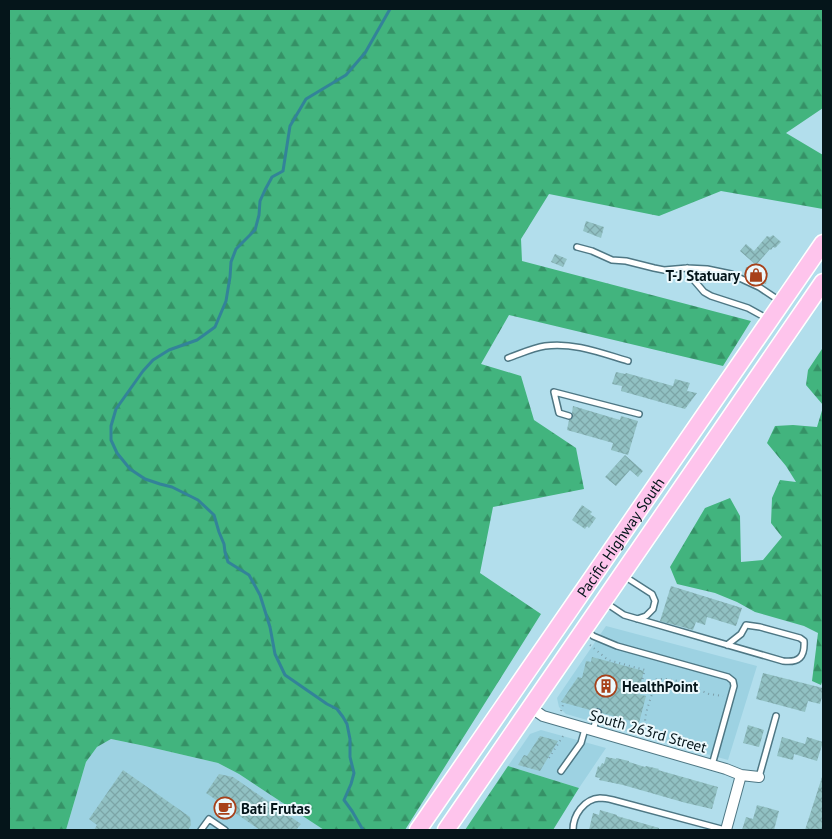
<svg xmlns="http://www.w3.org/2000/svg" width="832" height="839" font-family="'PT Sans',sans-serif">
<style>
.built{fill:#9dd2e2}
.forest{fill:url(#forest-firs)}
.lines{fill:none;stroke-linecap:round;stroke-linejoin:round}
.stream{stroke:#338399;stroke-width:3}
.building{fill:url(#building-cross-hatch)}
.lane-casing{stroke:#4e7784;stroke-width:8}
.street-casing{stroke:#4e7784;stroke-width:12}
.primary-casing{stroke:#fff;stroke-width:19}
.path{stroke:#7c9faa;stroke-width:2;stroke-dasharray:1 4;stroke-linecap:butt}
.lane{stroke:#fff;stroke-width:5}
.street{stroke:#fff;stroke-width:10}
.primary{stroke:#fec4ec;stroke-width:16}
.labels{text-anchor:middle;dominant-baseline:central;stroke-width:4;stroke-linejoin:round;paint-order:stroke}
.poi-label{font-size:15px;font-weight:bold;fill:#05151a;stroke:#ecf9fd;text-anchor:start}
.street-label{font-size:15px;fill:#05151a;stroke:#ecf9fd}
</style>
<defs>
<pattern id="forest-firs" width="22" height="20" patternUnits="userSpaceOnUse" patternTransform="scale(1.25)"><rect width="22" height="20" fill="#42b47e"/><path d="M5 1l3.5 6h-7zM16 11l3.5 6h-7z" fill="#359166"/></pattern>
<pattern id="building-cross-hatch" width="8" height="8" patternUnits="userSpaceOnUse" patternTransform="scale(1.25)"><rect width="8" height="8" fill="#91c1c3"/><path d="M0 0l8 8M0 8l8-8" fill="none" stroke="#7ca5a7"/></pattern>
</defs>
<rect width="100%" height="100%" fill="#b2deec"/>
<path class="built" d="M606,626L757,666L728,760L566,714L559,707L557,698Z
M541,730L606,748L579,788L508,766L530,734Z
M111,739L145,746L218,763L239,774L324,830H66L86,762L97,747Z"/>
<path class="forest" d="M9,9H823V108L786,133L823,155V209L721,191L659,216L549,194L521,239L522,261L751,321L723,366L509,315L481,364L521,376L534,420L576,448L584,489L493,507L480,573L541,614L405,830H324L239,774L218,763L145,746L111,739L97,747L86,762L66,830H9Z
M822,349L823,350V405L806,385L808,370Z
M823,407V679L821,685L812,681L818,633L804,626L755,612L737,602L715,593L677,584L670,567L705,508L730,498L740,516L741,562L763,560L782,537L771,523L772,498L780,480L796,482L786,466L767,443L775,426L793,425L817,427Z
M508,766L579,788L553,830H465Z"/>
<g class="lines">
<path class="stream" d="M363,830L352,811L344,800L351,784L354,773L350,757V739L347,724L343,717L337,709L327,704L285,675L275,654L270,627L260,595L249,575L228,562L225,552L224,544L219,532L214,515L198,500L172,487L160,484L145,479L130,469L117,453L111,440V426L116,409L143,371L153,360L169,350L197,340L215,327L226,301L230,277L231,262L236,249L255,230L259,215L260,201L265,190L272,177L283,171L290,126L306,99L346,75L365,53L390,9"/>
</g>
<path class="building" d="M586,221L604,227L601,238L583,231Z
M773,235L781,242L775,248L773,247L771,250L770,249L756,265L740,251L746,244L754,251L767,236L770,237Z
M555,254L567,259L563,267L551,262Z
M746,267L768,273L766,284L758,282L744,275Z
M616,372L625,374L626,373L673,386L675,379L690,383L687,391L697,393L685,409L621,391L622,386L612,384Z
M573,406L620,420L621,416L638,421L628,455L611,450L613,443L567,430L569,420L573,417L572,413Z
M625,455L643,471L638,477L630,470L616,486L605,477Z
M582,505L592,512L590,514L596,518L589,528L587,526L585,529L572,520Z
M671,586L742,608L736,626L707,617L705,625L696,622L693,630L660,621Z
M592,657L644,671L638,694L646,696L639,723L602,713V710L600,708H596L594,711L561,702L578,677L582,678L586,661L591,662Z
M763,673L823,688V693L820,704L808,701L805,712L756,699Z
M748,725L764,730L759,747L743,743Z
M540,736L558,741L540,771L518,765L524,755L527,756Z
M782,737L805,744L807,737L823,742L817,761L794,754L793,760L777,756Z
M606,757L616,759V758L629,761V762L645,767L646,766L659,769L658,770L718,787L712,809L686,803L623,785L599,780L600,778L595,777L598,766L600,767L602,763L604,764Z
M123,770L190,817L191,825L188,830H94L97,825L89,819Z
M219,774L233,777L301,824L296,830H260L206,793Z
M822,777L823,778V830H805Z
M757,805L779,811L774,830H742L746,817L753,819Z
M600,810L617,815V816L659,828V830H589L593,813L599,815Z"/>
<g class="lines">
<g class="lane-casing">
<path id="lane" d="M577,247L592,251L612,260L626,261L654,268L664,270L687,268L707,269L731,274L759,287L780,301
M687,268L692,278L704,292L711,296L748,308L768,319
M508,358C520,354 532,348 545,346C573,342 601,353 628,361
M569,416L559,413L554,392L639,414
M624,576L652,594L655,601L653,609L646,616L637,619
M606,603L624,615L783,661C799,663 805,657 804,641L800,638L760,627L746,625L741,634L727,645
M587,630L593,636L617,646L728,677L733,681L734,686L712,765
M593,731L598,712
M561,771L581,743L585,729
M759,777L776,716
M201,830L209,819L225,830
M573,830C573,815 584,799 600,798C604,798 609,799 613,800L725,830"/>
</g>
<g class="street-casing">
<path id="street" d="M530,707L543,716L726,769L741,775L759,777
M726,830L741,775"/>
</g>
<g class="primary-casing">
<g id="primary">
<path id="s1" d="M418,830L823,243"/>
<path d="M446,830L823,282"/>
</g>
</g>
<path class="path" d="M590,645L608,660L645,670L642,681V685
M642,685L657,679H666L678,681L709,694L723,696
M642,685L654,688C651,699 640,722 648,731C651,735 657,737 662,739
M561,711L564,702
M549,758L565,733"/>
<use href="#lane" class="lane"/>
<use href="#street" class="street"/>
<use href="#primary" class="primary"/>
</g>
<defs>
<g id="shop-ring" transform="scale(1.125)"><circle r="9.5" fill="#ecf9fd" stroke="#a7411a" stroke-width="1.5"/><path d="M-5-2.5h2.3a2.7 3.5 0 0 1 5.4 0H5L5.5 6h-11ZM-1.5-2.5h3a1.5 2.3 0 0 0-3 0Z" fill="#a7411a"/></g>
<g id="building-ring" transform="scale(1.125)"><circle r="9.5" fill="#ecf9fd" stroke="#a7411a" stroke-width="1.5"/><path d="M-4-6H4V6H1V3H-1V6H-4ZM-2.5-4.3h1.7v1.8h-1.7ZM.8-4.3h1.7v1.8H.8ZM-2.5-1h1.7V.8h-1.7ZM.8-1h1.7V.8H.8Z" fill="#a7411a"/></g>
<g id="cafe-ring" transform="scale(1.125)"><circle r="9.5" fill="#ecf9fd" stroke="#a7411a" stroke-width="1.5"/><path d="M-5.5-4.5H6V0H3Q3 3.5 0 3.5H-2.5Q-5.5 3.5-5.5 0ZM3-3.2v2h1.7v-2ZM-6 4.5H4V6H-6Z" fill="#a7411a"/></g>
</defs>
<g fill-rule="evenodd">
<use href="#shop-ring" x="756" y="275"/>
<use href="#building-ring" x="606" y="686"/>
<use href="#cafe-ring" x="225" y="808"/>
</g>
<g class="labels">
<g class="poi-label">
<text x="740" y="275" text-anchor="end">T-J Statuary</text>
<text x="622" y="686">HealthPoint</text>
<text x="241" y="808">Bati Frutas</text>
</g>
<g class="street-label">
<text stroke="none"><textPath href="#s1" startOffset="356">Pacific Highway South</textPath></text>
<text transform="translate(648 731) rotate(16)">South 263rd Street</text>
</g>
</g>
<rect width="832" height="839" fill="none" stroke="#05151a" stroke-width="20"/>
</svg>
